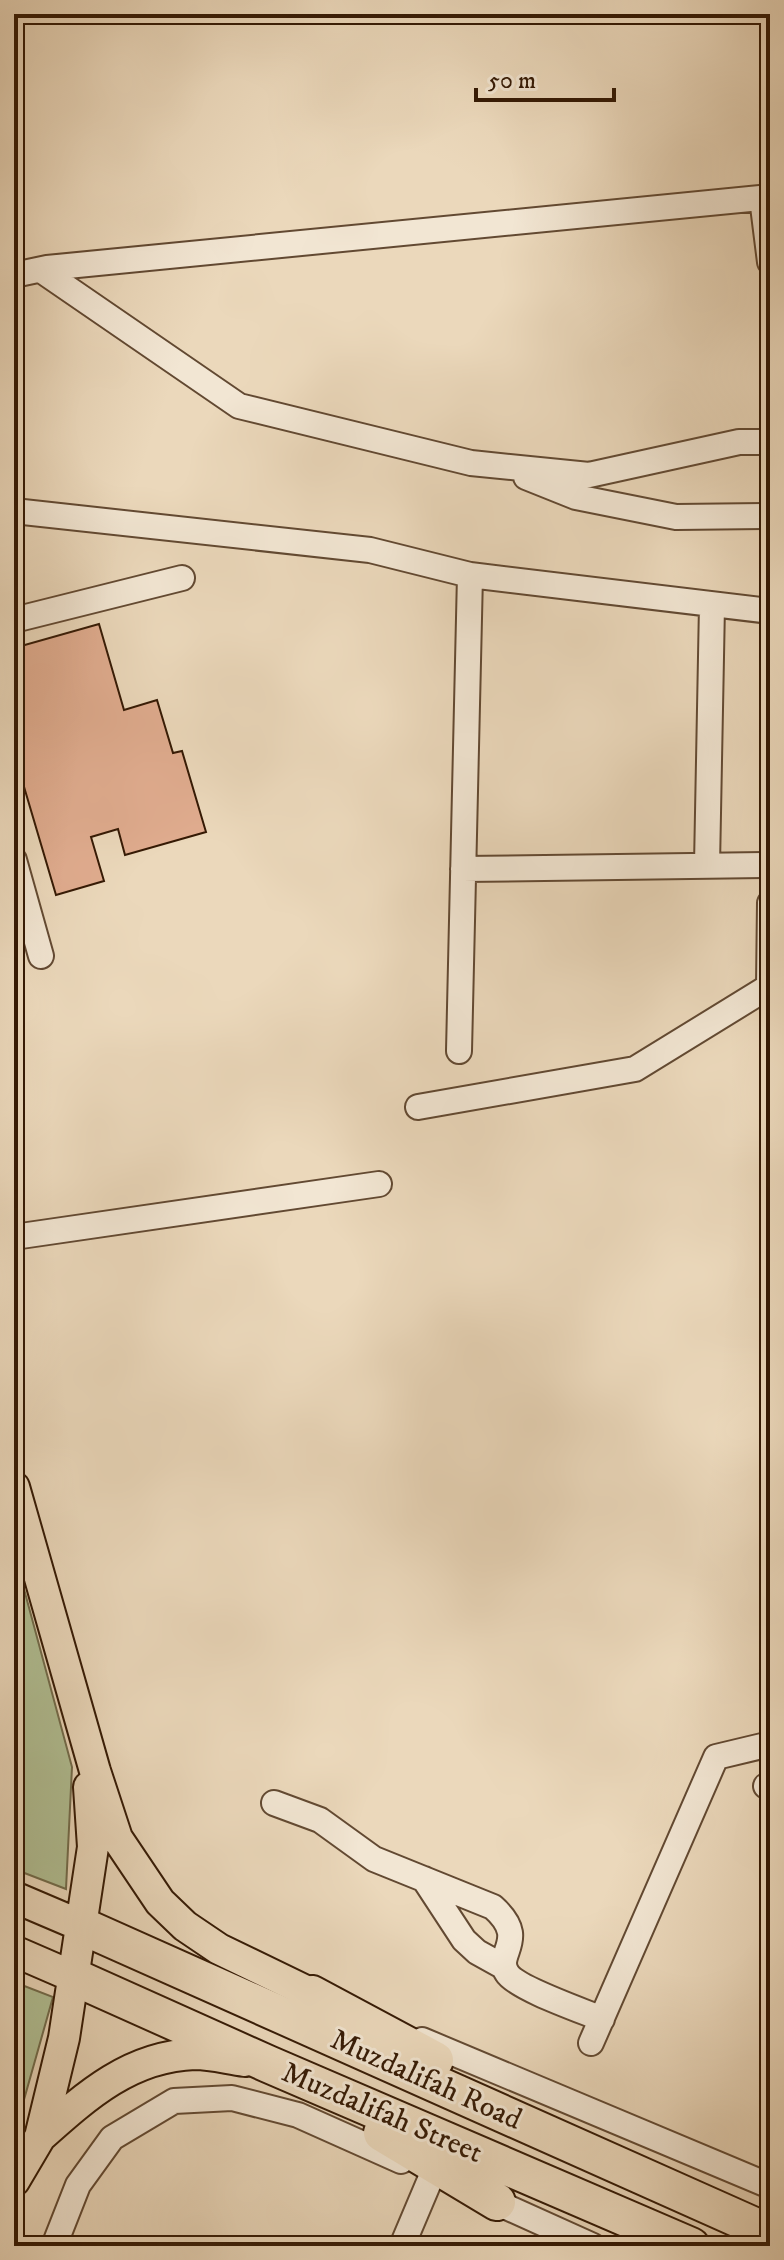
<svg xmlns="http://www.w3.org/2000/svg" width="784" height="2260" font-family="'IM FELL DW Pica',serif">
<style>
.green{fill:#b1c095;stroke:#726c4c;stroke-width:2}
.building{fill:#e0ac8f;stroke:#341904;stroke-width:2}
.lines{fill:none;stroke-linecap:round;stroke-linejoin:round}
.minor-casing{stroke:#624932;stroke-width:28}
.major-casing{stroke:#341904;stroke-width:34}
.highway-casing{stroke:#341904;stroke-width:40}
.minor{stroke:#f2e6d3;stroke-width:24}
.major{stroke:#ebd8bb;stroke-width:30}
.highway{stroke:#ebd8bb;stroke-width:36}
.labels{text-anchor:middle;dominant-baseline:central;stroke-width:6;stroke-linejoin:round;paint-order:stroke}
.street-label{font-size:30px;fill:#341904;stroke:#f2e6d3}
</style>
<rect width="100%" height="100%" fill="#ebd8bb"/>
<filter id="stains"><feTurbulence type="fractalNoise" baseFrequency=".0025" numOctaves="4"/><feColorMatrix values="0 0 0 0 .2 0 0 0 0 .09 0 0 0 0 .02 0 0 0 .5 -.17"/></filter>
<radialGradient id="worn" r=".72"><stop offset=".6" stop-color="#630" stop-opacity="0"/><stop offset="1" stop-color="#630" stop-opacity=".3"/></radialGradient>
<path class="green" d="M14,1552L72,1767L66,1889L14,1869Z
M14,1982L53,1997L14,2135Z"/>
<path class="building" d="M99,624L124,710L157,700L173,753L182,751L206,832L125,855L118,829L91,837L104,881L56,895L14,753V648Z"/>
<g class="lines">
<g class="minor-casing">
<path id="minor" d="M762,198L770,262
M41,270L239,406L471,463L589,475L739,442H770
M14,275L47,268L770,197
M526,477L576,497L676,517L770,516
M14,511L370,550L470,575L770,611
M14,620L182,578
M14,860L41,956
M707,865L712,605
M463,869L770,865
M769,986L770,903
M459,1051L470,575
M418,1107L635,1069L770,986
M14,1237L379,1184
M766,1786L770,1788
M274,1803L320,1820L374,1859L493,1907C530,1940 494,1953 507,1973C516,1988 583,2011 602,2019
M424,1879L464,1940L477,1952L504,1967
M422,2040L770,2186
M591,2043L716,1757L762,1746L770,1750
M482,2196L593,2246
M54,2246L78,2185L112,2138L174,2101L232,2098L298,2115L401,2161
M402,2246L432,2175"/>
</g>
<g class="major-casing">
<path id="major" d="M14,1487L95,1771L117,1838L160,1902L185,1926L219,1949L312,1994
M14,1897L82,1926
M14,1951L74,1977
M40,2137C86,2096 130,2056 195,2054C211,2054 229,2059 245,2061
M14,2181L40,2137L64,2038L93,1847L89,1787"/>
</g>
<g class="highway-casing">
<path id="highway" d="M82,1926L770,2233
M74,1977L268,2064L691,2246
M312,1994L435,2060
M382,2133L497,2202"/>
</g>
<use href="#minor" class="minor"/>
<use href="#major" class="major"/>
<use href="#highway" class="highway"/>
</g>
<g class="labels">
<g class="street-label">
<text transform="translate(426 2080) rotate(24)">Muzdalifah Road</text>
<text transform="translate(382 2113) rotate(23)">Muzdalifah Street</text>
</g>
</g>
<rect width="784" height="2260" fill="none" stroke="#ebd8bb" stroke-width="48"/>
<rect x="16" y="16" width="752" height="2228" fill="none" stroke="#341904" stroke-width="4"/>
<rect x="24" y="24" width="736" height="2212" fill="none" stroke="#341904" stroke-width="2"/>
<path d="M476 88v12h138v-12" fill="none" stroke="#341904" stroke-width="4"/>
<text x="488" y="88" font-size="24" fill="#341904" stroke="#f2e6d3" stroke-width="6" paint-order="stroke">50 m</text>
<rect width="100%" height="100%" filter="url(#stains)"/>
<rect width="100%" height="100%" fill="url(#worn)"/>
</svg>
